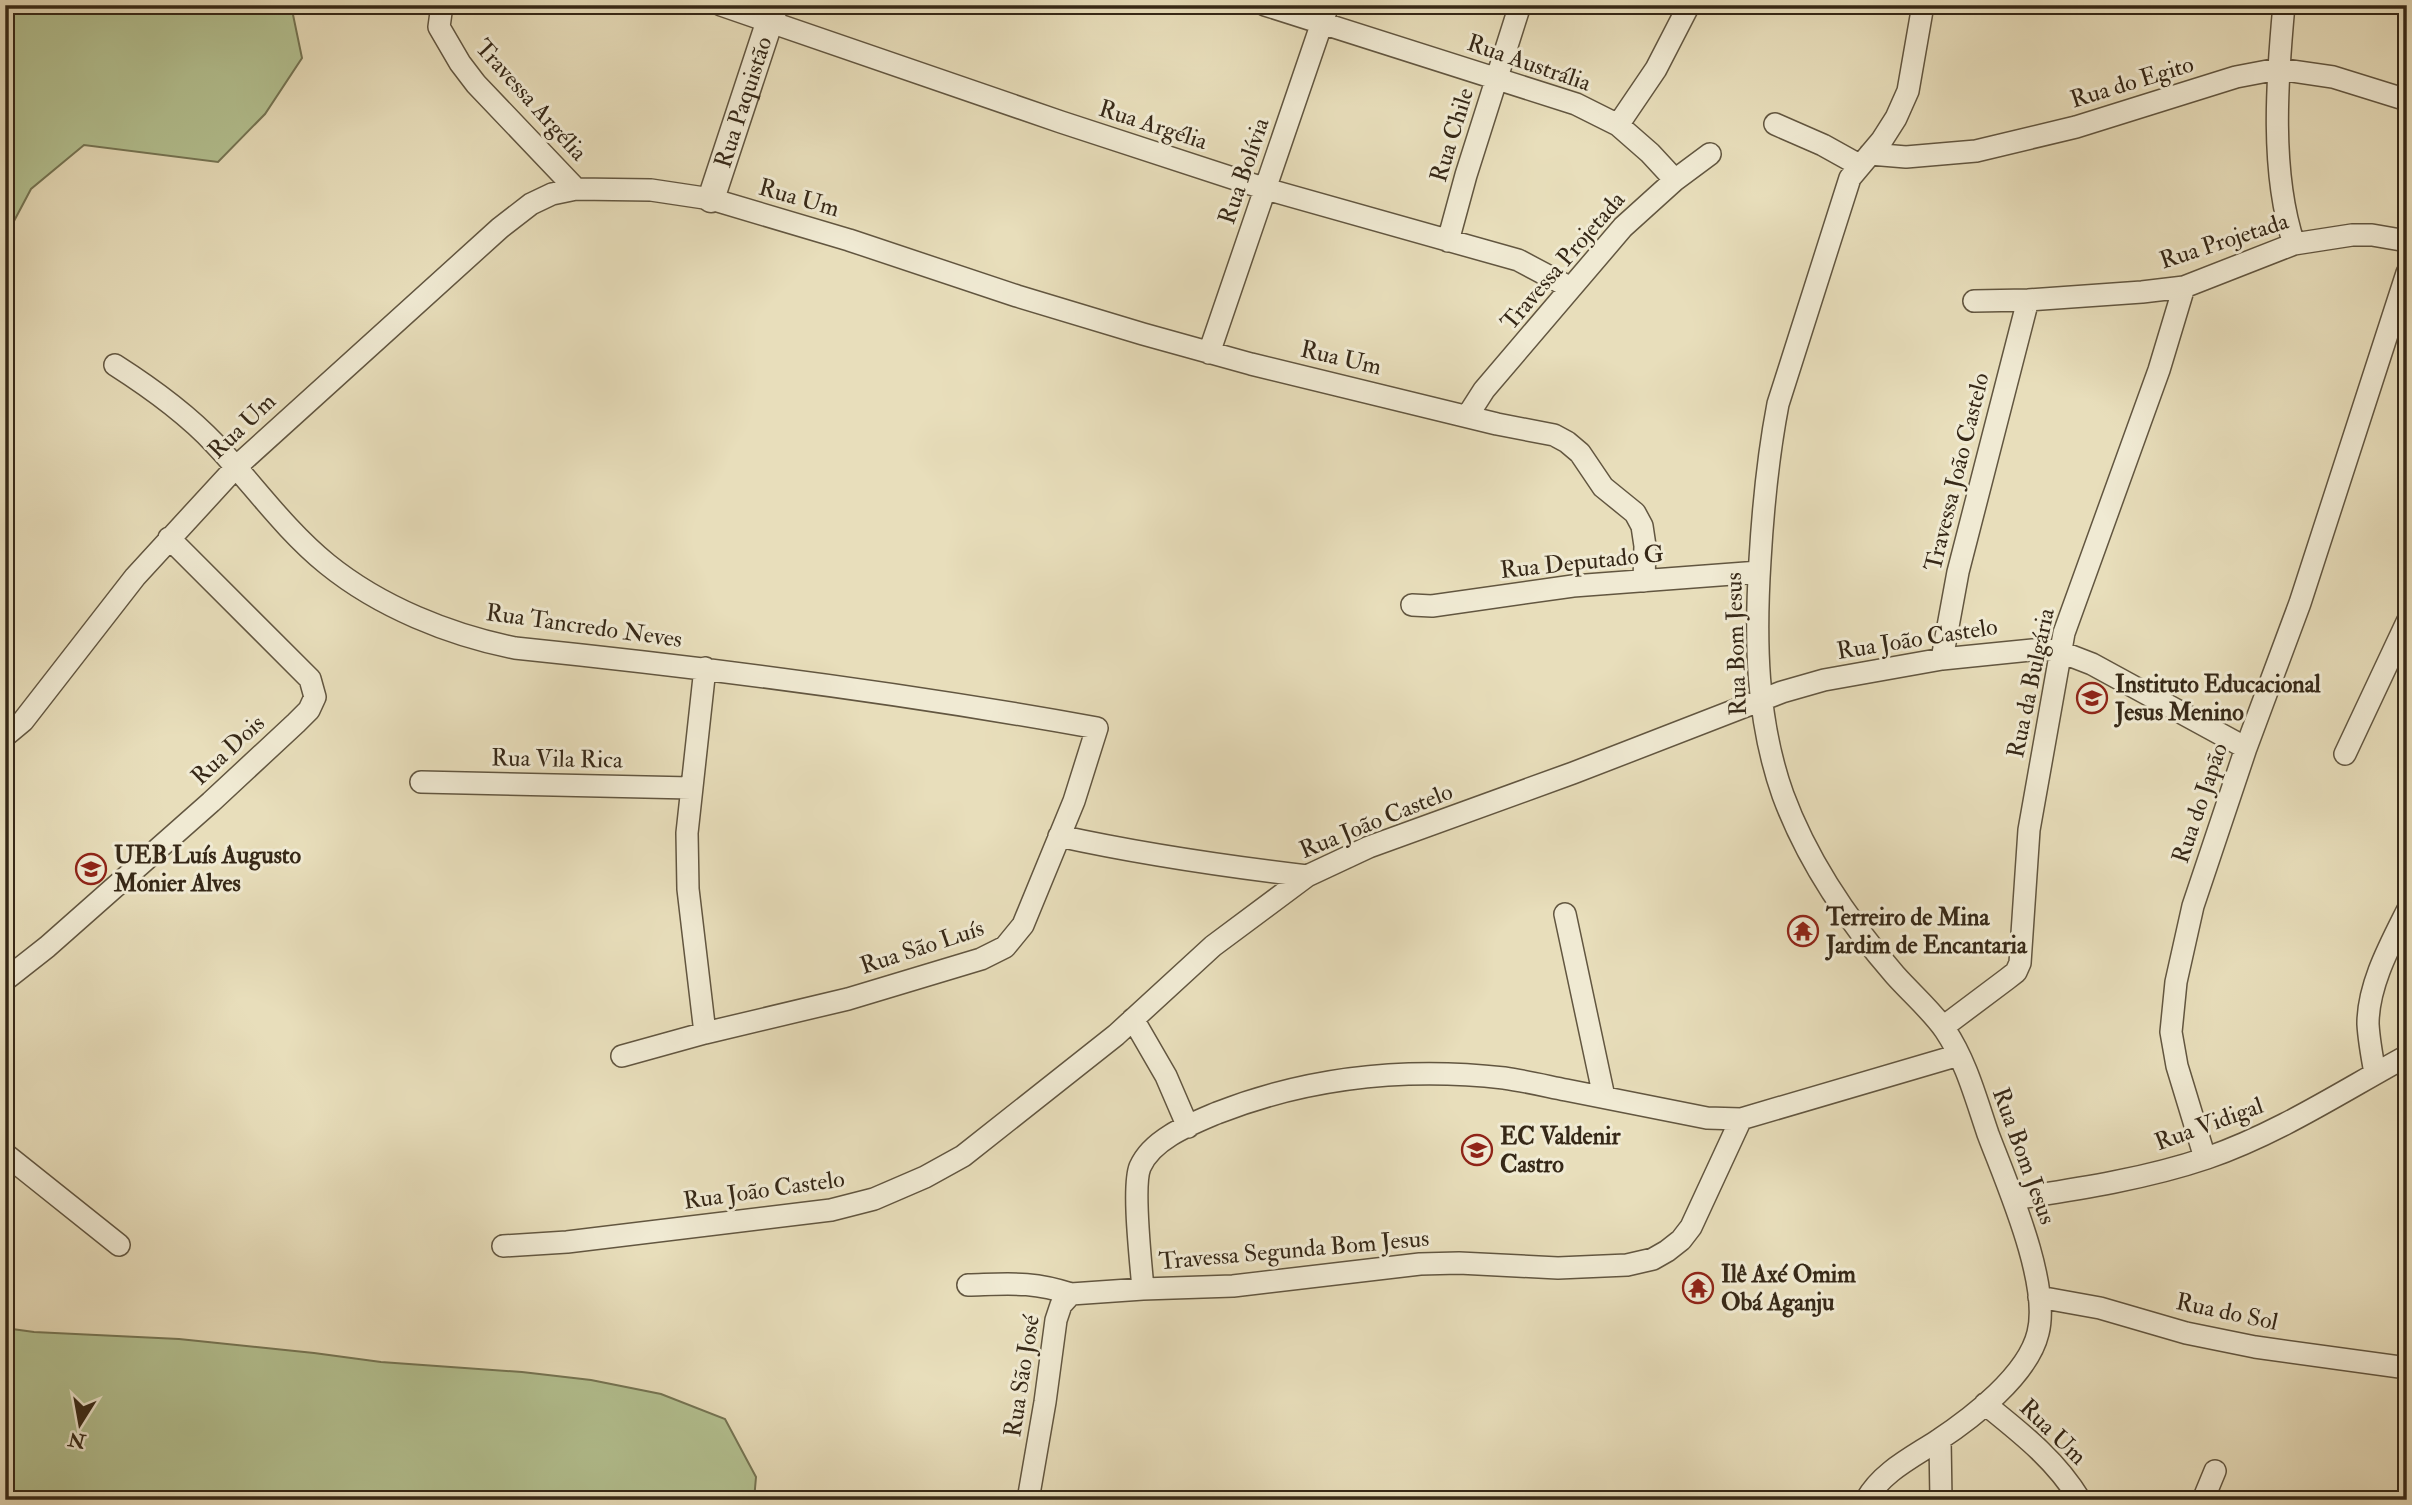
<svg xmlns="http://www.w3.org/2000/svg" width="2412" height="1505" font-family="'IM FELL Double Pica',serif">
<style>
.green{fill:#b4c292;stroke:#757554;stroke-width:2}
.lines{fill:none;stroke-linecap:round;stroke-linejoin:round}
.minor-casing{stroke:#625640;stroke-width:24}
.tertiary-casing{stroke:#625640;stroke-width:29}
.minor{stroke:#f0ead3;stroke-width:21}
.tertiary{stroke:#f0ead3;stroke-width:26}
.labels{text-anchor:middle;dominant-baseline:central;stroke-width:6;stroke-linejoin:round;paint-order:stroke}
.street-label{font-size:24px;fill:#362817;stroke:#f0ead3}
.poi-label{font-size:24px;font-weight:bold;fill:#362817;stroke:#f0ead3;text-anchor:start}
</style>
<rect width="100%" height="100%" fill="#e8debb"/>
<filter id="stains"><feTurbulence type="fractalNoise" baseFrequency=".00286" numOctaves="4"/><feColorMatrix values="0 0 0 0 .2 0 0 0 0 .09 0 0 0 0 .02 0 0 0 .5 -.17"/></filter>
<radialGradient id="worn" r=".72"><stop offset=".6" stop-color="#630" stop-opacity="0"/><stop offset="1" stop-color="#630" stop-opacity=".3"/></radialGradient>
<path class="green" d="M5,5H291L302,58L265,114L218,162L84,145L31,189L5,238Z
M5,1328L34,1332L179,1339L314,1353L381,1362L522,1372L591,1380L661,1394L725,1419L756,1477L754,1500H5Z"/>
<g class="lines">
<g class="minor-casing">
<path id="minor" d="M442,5L439,27L460,63L476,84L576,189
M721,5L1061,122L1266,189L1518,260L1571,288
M1265,5L1576,104L1618,125L1650,153L1675,180
M2284,5C2277,80 2270,172 2294,244
M1775,124L1823,145L1859,165
M1618,125L1656,69L1689,5
M1870,154L1906,157L1976,151L2076,127L2236,77L2278,69L2333,77L2407,100
M1448,241L1466,175L1520,5
M1974,301L2028,300L2142,292L2184,287L2294,244L2352,235H2372L2407,241
M1209,353L1328,5
M115,365C151,388 186,413 215,444C253,484 284,529 327,564C380,607 450,635 515,648C710,668 904,693 1097,728L1074,801L1023,925L1005,947L981,959L848,999L705,1033L622,1056
M1468,415L1484,390L1623,227L1675,180L1710,154
M1412,605L1432,606L1573,586L1759,572
M1942,659L1958,572L2028,300
M5,736L23,721L135,577L236,467L500,228L531,204L552,194L576,189L651,190L711,199L849,240L1017,296L1143,334L1251,364L1497,424L1554,435L1567,442L1580,453L1603,487L1635,513L1642,526L1645,546L1644,581
M2345,754L2407,622
M421,782L691,788
M1059,836C1141,854 1223,866 1307,876
M1565,914L1604,1097
M5,980L47,947L211,802L296,723L309,710L315,697L310,679L169,538
M1133,1019L1166,1076L1188,1127
M1943,1027L2007,979L2016,972L2020,963L2029,830L2064,633L2159,370L2184,287
M705,1033L688,889L687,833L705,668
M2375,1073C2372,1057 2369,1041 2368,1024C2368,985 2390,945 2407,911
M5,1154L119,1245
M2205,1158L2177,1066L2171,1032L2176,982L2193,906L2246,748L2300,603L2407,273
M2013,1199C2078,1189 2145,1179 2207,1158C2279,1133 2341,1092 2407,1056
M503,1246L567,1242L831,1210L874,1199L925,1177L963,1156L1116,1035L1213,946L1307,876L1369,847L1573,773L1782,692L1824,680L1942,659L2042,649L2061,652L2092,664L2246,748
M968,1285C1009,1284 1032,1281 1071,1294
M1143,1289C1141,1263 1132,1187 1140,1167C1152,1139 1191,1124 1217,1113C1309,1077 1405,1067 1504,1078C1525,1081 1546,1086 1566,1090C1613,1099 1660,1109 1707,1118L1741,1119L1959,1055
M2039,1297L2100,1308L2186,1333L2255,1347L2407,1368
M1985,1404C2021,1433 2056,1460 2080,1500
M1940,1439L1941,1500
M1028,1500L1045,1402L1056,1320L1061,1305L1071,1294L1143,1289L1233,1286L1420,1264L1459,1263L1558,1268L1627,1265L1653,1259L1667,1251L1681,1240L1691,1227L1741,1119
M1866,1500C1882,1472 1911,1458 1937,1441C1972,1418 2028,1375 2038,1333C2051,1283 2006,1182 1988,1134C1976,1099 1966,1061 1945,1030C1931,1010 1911,993 1895,975C1849,922 1807,860 1783,795C1756,719 1755,639 1760,560C1763,508 1768,456 1778,404L1850,178L1882,140L1896,118L1908,91L1923,5
M2203,1500L2215,1471"/>
</g>
<g class="tertiary-casing">
<g id="tertiary">
<path id="s1" d="M711,199L775,5"/>
</g>
</g>
<use href="#minor" class="minor"/>
<use href="#tertiary" class="tertiary"/>
</g>
<defs>
<g id="school-ring" transform="scale(1.575)"><circle r="9.5" fill="#f0ead3" stroke="#8f2418" stroke-width="1.5"/><path d="M0-5L7-2L0 1L-7-2ZM-4 1L0 2.5L4 1V4Q0 6-4 4Z" fill="#8f2418"/></g>
<g id="temple-ring" transform="scale(1.575)"><circle r="9.5" fill="#f0ead3" stroke="#8f2418" stroke-width="1.5"/><path d="M0-6L5-2H3V0L6.5 2.5H4V6H1.5V3h-3V6H-4V2.5H-6.5L-3 0V-2H-5Z" fill="#8f2418"/></g>
</defs>
<g fill-rule="evenodd">
<use href="#school-ring" x="2092" y="698"/>
<use href="#school-ring" x="91" y="869"/>
<use href="#temple-ring" x="1803" y="931"/>
<use href="#school-ring" x="1477" y="1150"/>
<use href="#temple-ring" x="1698" y="1288"/>
</g>
<g class="labels">
<g class="street-label">
<text transform="translate(1529 63) rotate(19)">Rua Austrália</text>
<text transform="translate(2132 82) rotate(-17)">Rua do Egito</text>
<text transform="translate(531 100) rotate(48)">Travessa Argélia</text>
<text stroke="none"><textPath href="#s1" startOffset="102">Rua Paquistão</textPath></text>
<text transform="translate(1153 125) rotate(18)">Rua Argélia</text>
<text transform="translate(1452 135) rotate(-73)">Rua Chile</text>
<text transform="translate(1244 171) rotate(-71)">Rua Bolívia</text>
<text transform="translate(799 198) rotate(16)">Rua Um</text>
<text transform="translate(2224 241) rotate(-18)">Rua Projetada</text>
<text transform="translate(1563 261) rotate(-49)">Travessa Projetada</text>
<text transform="translate(1341 358) rotate(13)">Rua Um</text>
<text transform="translate(242 426) rotate(-44)">Rua Um</text>
<text transform="translate(1957 472) rotate(-76)">Travessa João Castelo</text>
<text transform="translate(1582 562) rotate(-6)">Rua Deputado G</text>
<text transform="translate(584 626) rotate(8)">Rua Tancredo Neves</text>
<text transform="translate(1917 639) rotate(-9)">Rua João Castelo</text>
<text transform="translate(1736 644) rotate(-92)">Rua Bom Jesus</text>
<text transform="translate(2031 683) rotate(-78)">Rua da Bulgária</text>
<text transform="translate(228 750) rotate(-43)">Rua Dois</text>
<text transform="translate(557 759) rotate(1)">Rua Vila Rica</text>
<text transform="translate(2200 803) rotate(-71)">Rua do Japão</text>
<text transform="translate(1376 821) rotate(-22)">Rua João Castelo</text>
<text transform="translate(922 947) rotate(-18)">Rua São Luís</text>
<text transform="translate(2209 1124) rotate(-20)">Rua Vidigal</text>
<text transform="translate(2024 1156) rotate(70)">Rua Bom Jesus</text>
<text transform="translate(764 1190) rotate(-8)">Rua João Castelo</text>
<text transform="translate(1294 1250) rotate(-5)">Travessa Segunda Bom Jesus</text>
<text transform="translate(2227 1312) rotate(12)">Rua do Sol</text>
<text transform="translate(1022 1376) rotate(-81)">Rua São José</text>
<text transform="translate(2053 1432) rotate(44)">Rua Um</text>
</g>
<g class="poi-label">
<text x="2115" y="684">Instituto Educacional<tspan x="2115" dy="28">Jesus Menino</tspan></text>
<text x="114" y="855">UEB Luís Augusto<tspan x="114" dy="28">Monier Alves</tspan></text>
<text x="1826" y="917">Terreiro de Mina<tspan x="1826" dy="28">Jardim de Encantaria</tspan></text>
<text x="1500" y="1136">EC Valdenir<tspan x="1500" dy="28">Castro</tspan></text>
<text x="1721" y="1274">Ilê Axé Omim<tspan x="1721" dy="28">Obá Aganju</tspan></text>
</g>
</g>
<rect width="2412" height="1505" fill="none" stroke="#e8debb" stroke-width="28"/>
<rect x="7" y="7" width="2398" height="1491" fill="none" stroke="#362817" stroke-width="3.5"/>
<rect x="14" y="14" width="2384" height="1477" fill="none" stroke="#362817" stroke-width="2"/>
<g transform="translate(80 1424) rotate(191)" stroke="#f0ead3" stroke-width="5" paint-order="stroke">
<path d="M0-5L12 26L0 18L-12 26Z" fill="#362817"/>
<text y="-10" font-size="19" font-weight="bold" text-anchor="middle" fill="#362817">N</text>
</g>
<rect width="100%" height="100%" filter="url(#stains)"/>
<rect width="100%" height="100%" fill="url(#worn)"/>
</svg>
